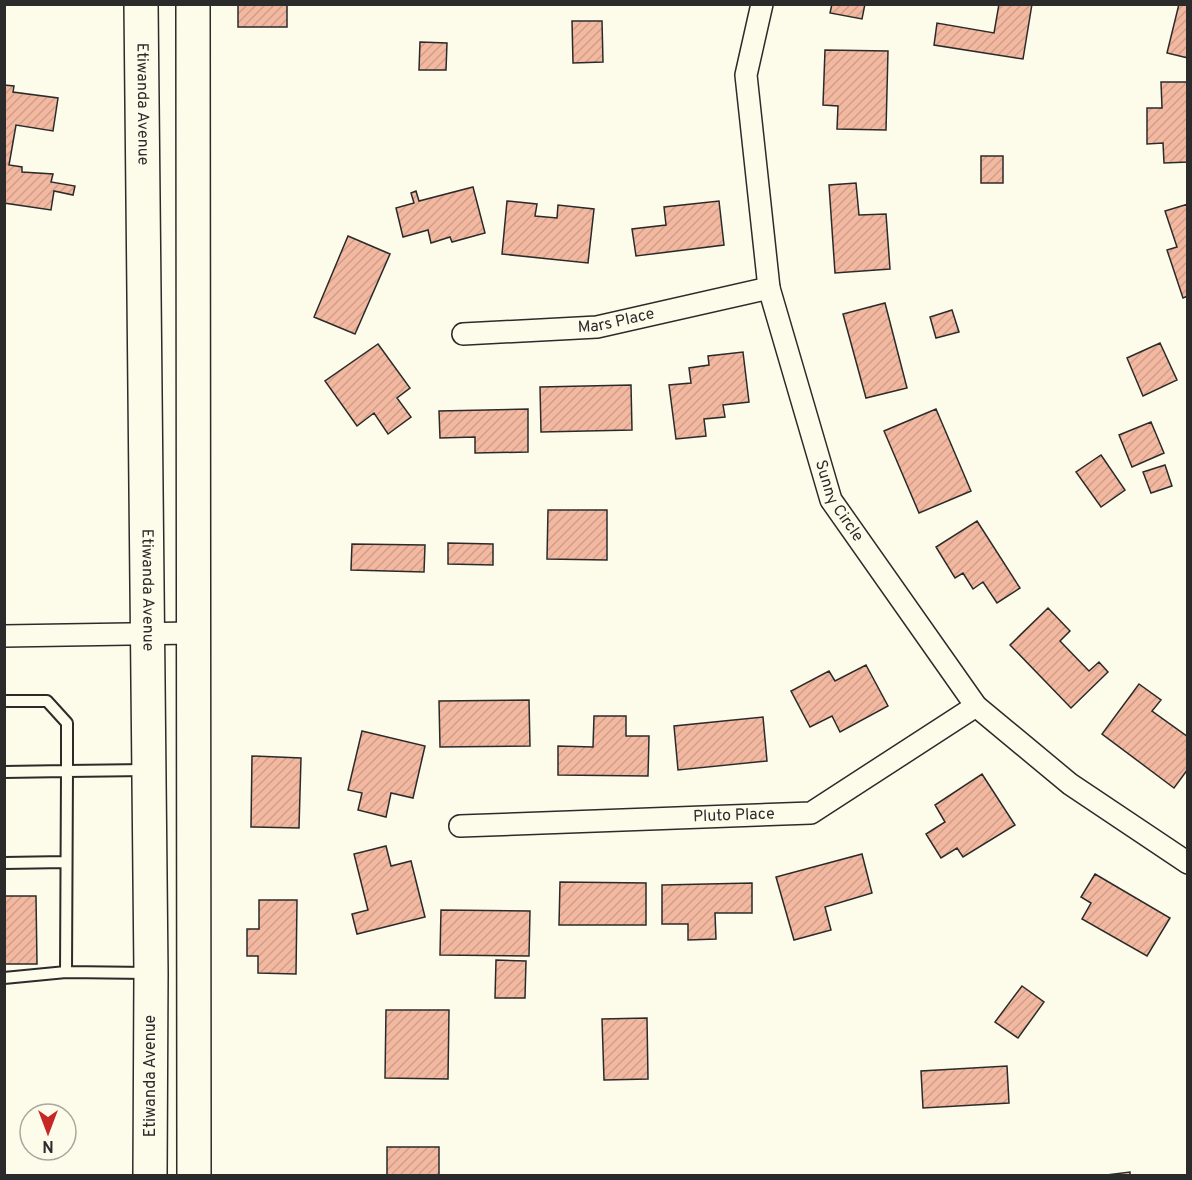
<svg xmlns="http://www.w3.org/2000/svg" width="1192" height="1180" font-family="Overpass,sans-serif">
<style>
.building{fill:url(#building-hatch);stroke:#2b2b2b;stroke-width:1.5}
.lines{fill:none;stroke-linecap:round;stroke-linejoin:round}
.service-casing{stroke:#2b2b2b;stroke-width:14}
.minor-casing{stroke:#2b2b2b;stroke-width:24}
.primary-casing{stroke:#2b2b2b;stroke-width:36}
.service{stroke:#fdfbea;stroke-width:10}
.minor{stroke:#fdfbea;stroke-width:21}
.primary{stroke:#fdfbea;stroke-width:33}
.labels{text-anchor:middle;dominant-baseline:central;stroke-width:4.5;stroke-linejoin:round;paint-order:stroke}
.street-label{font-size:16px;fill:#2b2b2b;stroke:#fdfbea}
</style>
<defs>
<pattern id="building-hatch" width="6" height="6" patternUnits="userSpaceOnUse" patternTransform="scale(1.5)"><rect width="6" height="6" fill="#f2b8a0"/><path d="M-1 1l2-2M0 6l6-6M5 7l2-2" fill="none" stroke="#d09e8a"/></pattern>
</defs>
<rect width="100%" height="100%" fill="#fdfbea"/>
<path class="building" d="M238,4H287V27H238Z
M832,4H865L862,19L830,13Z
M999,4H1032L1023,59L934,45L937,23L994,33Z
M1179,4H1188V58L1167,53Z
M572,21H602L603,62L573,63Z
M420,42L447,43L446,70H419Z
M825,50L888,51L886,130L837,129L838,106L823,105Z
M1161,82H1188V162L1164,163L1163,143L1147,144V108H1162Z
M4,85L14,86L13,92L58,98L53,131L16,125L9,165L22,167V172L53,174L51,182L75,186L73,195L54,191L51,210L4,203Z
M981,156H1003V183H981Z
M856,183L859,215L886,214L890,269L835,273L829,185Z
M473,187L485,233L452,242L450,237L431,243L428,230L403,237L396,208L414,203L411,193L416,191L419,201Z
M507,201L537,204L535,216L557,218L558,205L594,209L588,263L502,254Z
M719,201L724,245L636,256L632,229L666,225L664,207Z
M1188,204V296L1183,298L1167,250L1177,247L1165,211Z
M348,236L390,254L355,334L314,317Z
M885,303L907,388L866,398L843,314Z
M952,310L959,332L936,338L930,317Z
M1160,343L1177,380L1143,396L1127,358Z
M378,344L410,388L397,398L411,417L388,434L374,413L357,426L325,381Z
M743,352L749,402L723,405L725,417L704,419L706,436L676,439L669,385L691,383L689,368L709,365L708,356Z
M631,385L632,430L541,432L540,387Z
M528,409V452L475,453V437L440,438L439,411Z
M936,409L971,491L919,513L884,431Z
M1151,422L1164,453L1132,467L1119,435Z
M1101,455L1125,490L1101,507L1076,472Z
M1165,465L1172,486L1151,493L1143,472Z
M548,510H607V560L547,559Z
M977,521L1020,588L997,603L983,582L973,589L963,573L955,578L936,547Z
M448,543L493,544V565L448,564Z
M352,544L425,545L424,572L351,570Z
M1048,608L1070,631L1060,641L1089,671L1099,662L1108,672L1071,708L1010,645Z
M866,665L888,706L840,732L832,716L810,727L791,691L829,671L835,681Z
M1139,684L1161,700L1152,711L1188,737V769L1174,788L1102,734Z
M529,700L530,746L440,747L439,701Z
M594,716H626V736H649L648,776L558,775V746L593,747Z
M763,717L767,761L678,770L674,726Z
M362,731L425,746L413,798L391,793L386,817L358,810L362,793L348,790Z
M252,756L301,758L299,828L251,827Z
M982,774L1015,825L963,857L957,848L941,858L926,834L945,822L935,805Z
M386,846L391,866L411,861L425,917L357,934L352,914L368,910L354,854Z
M862,854L872,893L825,907L831,930L794,940L776,877Z
M1095,874L1170,918L1147,956L1082,919L1091,903L1081,897Z
M560,882L646,883V925H559Z
M752,883V913H715L716,939L688,940V924H662V885Z
M4,896H36L37,964H4Z
M259,900H297L296,974L258,973V956H247V929H259Z
M441,910L530,911L529,956L440,955Z
M496,960L526,961L525,998H495Z
M1022,986L1044,1002L1018,1038L995,1022Z
M386,1010H449L448,1079L385,1078Z
M647,1018L648,1079L604,1080L602,1019Z
M1007,1066L1009,1103L923,1108L921,1071Z
M387,1147H439V1176H387Z
M1130,1172V1176H1098Z"/>
<g class="lines">
<g class="service-casing">
<path id="service" d="M4,701H47L67,723V771L4,772
M146,770L67,771L66,972L148,973
M4,863L66,862
M4,978L66,972"/>
</g>
<g class="minor-casing">
<g id="minor">
<path id="s1" d="M762,4L746,75L769,288L831,500L976,706L1070,784L1188,863"/>
<path id="s2" d="M463,334L597,327L769,288"/>
<path d="M4,636L192,633"/>
<path id="s3" d="M460,826L811,813L976,706"/>
</g>
</g>
<g class="primary-casing">
<g id="primary">
<path id="s4" d="M141,4L151,973L150,1176"/>
<path d="M193,4L194,1176"/>
</g>
</g>
<use href="#service" class="service"/>
<use href="#minor" class="minor"/>
<use href="#primary" class="primary"/>
</g>
<g class="labels">
<g class="street-label">
<text stroke="none"><textPath href="#s4" startOffset="100">Etiwanda Avenue</textPath></text>
<text stroke="none"><textPath href="#s2" startOffset="154">Mars Place</textPath></text>
<text stroke="none"><textPath href="#s1" startOffset="512">Sunny Circle</textPath></text>
<text stroke="none"><textPath href="#s4" startOffset="586">Etiwanda Avenue</textPath></text>
<text stroke="none"><textPath href="#s3" startOffset="274">Pluto Place</textPath></text>
<text transform="translate(151 1076) rotate(-90)">Etiwanda Avenue</text>
</g>
</g>
<rect width="1192" height="1180" fill="none" stroke="#2b2b2b" stroke-width="12"/>
<g transform="translate(48 1132) rotate(180)"><circle r="28" fill="#fdfbea" stroke="#a9a89e" stroke-width="1.5"/>
<path d="M0-4.5L10 22L0 15L-10 22Z" fill="#c62828"/>
<text y="-9" font-size="16" font-weight="bold" text-anchor="middle" fill="#2b2b2b">N</text>
</g>
</svg>
